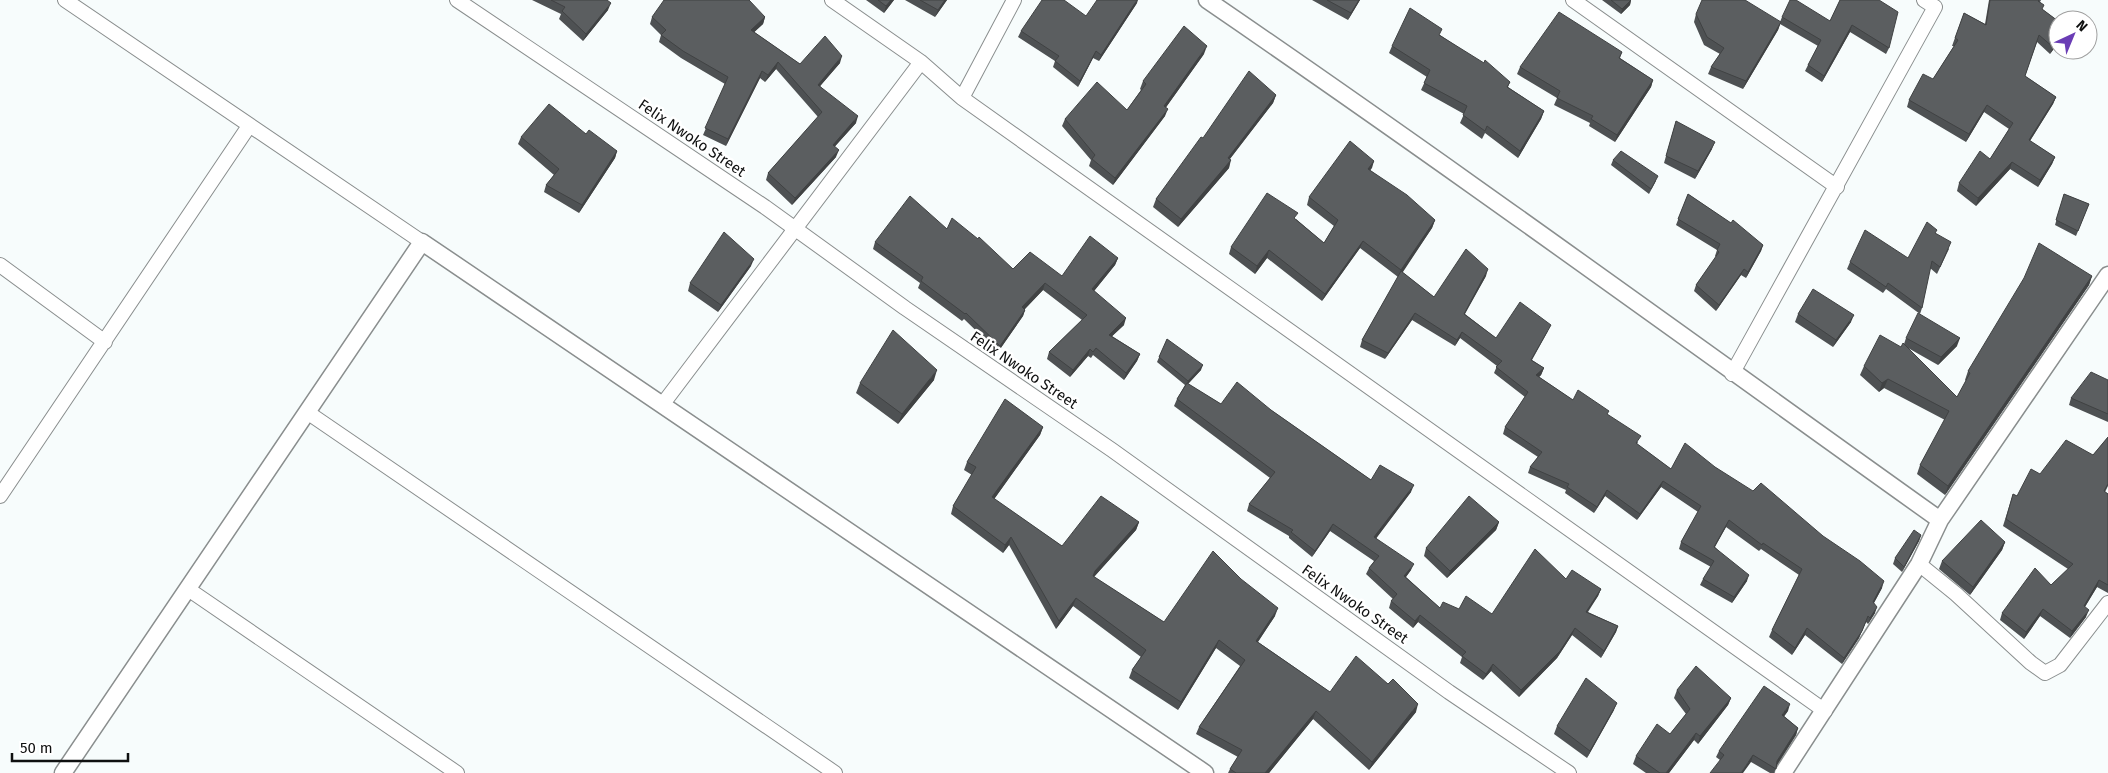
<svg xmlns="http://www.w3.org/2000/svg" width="2108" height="773" font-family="'Fira Sans',sans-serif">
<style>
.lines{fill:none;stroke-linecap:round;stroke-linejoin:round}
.minor-casing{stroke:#8a8e8e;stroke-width:16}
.tertiary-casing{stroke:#8a8e8e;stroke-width:19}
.minor{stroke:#fff;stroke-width:14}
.tertiary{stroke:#fff;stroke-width:16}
.wall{fill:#4e5153}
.shaded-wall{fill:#404243}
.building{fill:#5b5e60;stroke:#404243}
.labels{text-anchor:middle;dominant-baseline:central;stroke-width:5;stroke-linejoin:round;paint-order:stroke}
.street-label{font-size:15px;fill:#0f1010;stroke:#fff}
</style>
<rect width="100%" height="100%" fill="#f7fcfc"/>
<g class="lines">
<g class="minor-casing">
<path id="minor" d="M65,0L422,242
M457,0L765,207L905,308L1112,450L1449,692L1569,773
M832,0L921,62L962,98L1825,711
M1573,0L1837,187
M962,98L1014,0
M0,265L105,342
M1732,374L1935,7L1924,0
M662,405L921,62
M307,412L835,773
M0,496L249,126
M1919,564L1956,594L2031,663L2045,673L2060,665L2108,603
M188,589L457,773"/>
</g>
<g class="tertiary-casing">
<path id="tertiary" d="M1207,0C1454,169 1696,346 1940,520
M63,773L422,242L1205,773
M1783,773L1919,564L1940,520L2108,275"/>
</g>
<use href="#minor" class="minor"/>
<use href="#tertiary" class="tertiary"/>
</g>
<path class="wall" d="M532,0H607L608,10L583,41L559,19L561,14Z
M866,0H894L884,13Z
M905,0H947L935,17Z
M1312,0H1360L1348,20Z
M1602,0H1631L1630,5L1621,14Z
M1840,0L1889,48L1886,54L1850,32L1822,82L1805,71L1808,65L1818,46L1780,24L1778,30L1743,89L1708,74L1711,67L1720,54L1704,45L1694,22L1696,14L1780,22L1782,17L1830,21Z
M1989,0H2041L2040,2L2042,9L2058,21V43L2050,54L2037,42L2025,76L2056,97L2053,104L2030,141L2055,157L2052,164L2038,187L2010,169L1976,206L1957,191L1959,183L1990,159L2009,129L1984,112L1966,142L1907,107L1909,100L1933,79L1954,46H1952L1964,13L1985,24Z
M1137,3L1099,61L1093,58L1078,87L1053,67L1055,61L1018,37L1021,31L1086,16Z
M652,17H765L763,24L754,32L800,64L840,63L820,86L856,123L835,146L836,157L792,205L766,180L768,173L818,117L776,69L765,82L760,78L726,146L703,135L725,84L681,58L659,42L661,35L650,24Z
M1440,35L1510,82L1508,87L1544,111L1541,119L1518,158L1485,133L1482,139L1460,123L1464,114L1421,90L1427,77L1389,53L1392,46Z
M1622,52L1620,58L1653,80L1651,87L1615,142L1589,126L1590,123L1554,105L1557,98L1517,74L1520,67Z
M1204,54L1166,107L1165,116L1113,185L1089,166L1091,160L1062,126L1065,119L1127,110L1141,90L1140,89L1143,81Z
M1276,95L1273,103L1230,159L1229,168L1178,227L1153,207L1156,199L1203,138Z
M1676,121L1712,149L1695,179L1664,163Z
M586,134L617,151L615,158L579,213L544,192L546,185L554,175L518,144L521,137Z
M1613,160L1656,181L1649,194L1611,165Z
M1374,161L1370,170L1435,220L1432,228L1402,272L1434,297L1486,276L1465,314L1496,338L1548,331L1532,360L1544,368L1541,375L1539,377L1573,400L1608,415L1638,442L1637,444L1671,469L1715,467L1882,588L1874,603L1875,613L1868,624L1866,622L1859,638L1842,664L1805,635L1792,655L1769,637L1772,630L1799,575L1761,549L1759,551L1726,527L1715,547L1747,581L1732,603L1700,585L1703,579L1711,567L1679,549L1681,542L1698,512L1661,487L1637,520L1605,496L1594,513L1565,493L1566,490L1528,473L1530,467L1538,457L1503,434L1505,427L1525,397L1494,373L1497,366L1460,338L1455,346L1412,320L1385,359L1360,347L1362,340L1398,277L1360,248L1322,301L1267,258L1255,274L1229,254L1231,247L1296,219L1324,243L1334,226L1307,205L1309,197Z
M1688,194L1763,245L1761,251L1746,278L1741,275L1716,311L1694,291L1696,285L1716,257L1715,256L1717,250L1676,225Z
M2064,194L2089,204L2076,236L2055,225Z
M947,229L1013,269L1062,276L1118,258L1115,265L1094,291L1124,325L1112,336L1140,354L1137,361L1124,380L1093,355L1091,358L1088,356L1070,377L1047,359L1049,352L1082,320L1043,290L1025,309V310L1023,316L998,352L964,319L962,321L918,288L920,283L873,249L875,242Z
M1935,233L1949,249L1937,274L1930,268L1922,308L1920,314L1886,289L1883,293L1847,269L1850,262L1908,258Z
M751,266L718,312L688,291L690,283Z
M2092,276L2089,285L1945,495L1917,474L1920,465L1945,420L1884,388L1879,392L1860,375L1864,366L1901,347L1904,344L1906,338L1957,346L1938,365L1908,348L1957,397L1966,381L1965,380L1968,371Z
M1798,314L1851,322L1833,347L1795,322Z
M1167,339L1201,370L1188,384L1221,404L1271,410L1371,480L1411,492L1376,538L1411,570L1406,577L1440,608L1459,609L1492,614L1566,579L1601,589L1598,596L1588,612L1618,626L1616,632L1601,658L1572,635L1557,658L1519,697L1491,671L1483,680L1460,663L1462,657L1418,622L1413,628L1389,608L1391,601L1393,599L1366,574L1369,568L1374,561L1330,531L1312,557L1289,538V536L1247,511L1249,504L1270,478L1174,406L1177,399L1185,385L1157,362Z
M934,380L898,424L856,393L860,383Z
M2108,380V422L2069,405L2071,398Z
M1043,427L1040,435L994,499L1062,546L1139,522L1136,530L1094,577L1164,622L1275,616L1258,642L1330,692L1416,712L1369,770L1313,719L1269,773H1228L1230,769L1238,757L1196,734L1199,727L1240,666L1216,648L1178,710L1129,678L1132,670L1141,657L1073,606L1056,629L1009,545L1003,553L951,514L953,506L972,475L964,470L967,462Z
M2108,437V486L2105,492L2108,494V593L2097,587L2085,607L2086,617L2070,638L2040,616L2024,639L2000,620L2002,613L2051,585L2068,569L2003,526L2013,494L2017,496L2040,474L2093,455Z
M1499,522L1496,530L1447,578L1424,556L1426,548Z
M1921,535L1919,541L1902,572L1893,564L1895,558Z
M2005,542L2002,550L1970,595L1939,569L1942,561Z
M1677,690L1731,698L1728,705L1698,744L1694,740L1669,773H1646L1633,764L1636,756L1670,734L1686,714L1674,698Z
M1614,710L1587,758L1554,734L1557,726Z
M1788,711L1784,716L1798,728L1796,735L1777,765L1774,773H1770L1751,762L1720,760L1716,757L1719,751Z"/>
<path class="shaded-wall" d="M891,0H894L884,13L886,6Z
M945,0H947L935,17L938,10Z
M1137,0H1138L1137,3L1099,61L1101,55Z
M1359,0H1360L1348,20L1351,13Z
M1631,0L1630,5L1621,14L1622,9Z
M611,3L608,10L583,41L586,34Z
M765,17L763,24L749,37L751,30Z
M1781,22L1778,30L1743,89L1746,81Z
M1852,25L1850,32L1822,82L1824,76Z
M2058,39V43L2050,54L2053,47Z
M1207,46L1204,54L1162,113L1164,106Z
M1096,51L1093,58L1078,87L1080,81Z
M842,56L840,63L815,92L818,85Z
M778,62L776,69L765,82L768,75Z
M762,71L760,78L726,146L728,139Z
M1653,80L1651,87L1615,142L1617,135Z
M1276,95L1273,103L1225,165L1228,158Z
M2056,97L2053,104L2026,147L2029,140Z
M1987,105L1984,112L1966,142L1969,134Z
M1168,109L1165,116L1113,185L1115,178Z
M1544,111L1541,119L1518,158L1520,151Z
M858,116L856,123L830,152L833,145Z
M1715,142L1712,149L1695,179L1698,171Z
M839,150L836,157L792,205L795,198Z
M617,151L615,158L579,213L582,205Z
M2055,157L2052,164L2038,187L2040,180Z
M1231,160L1229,168L1178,227L1181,219Z
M1374,161L1372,168L1366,176L1368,169Z
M2012,162L2010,169L1976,206L1978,198Z
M1435,220L1432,228L1399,278L1401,270Z
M1363,241L1360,248L1322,301L1325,294Z
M1763,245L1761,251L1746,278L1748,272Z
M1269,250L1267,258L1255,274L1257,266Z
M1118,258L1115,265L1090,296L1092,289Z
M754,259L751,266L718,312L721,305Z
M1488,269L1486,276L1461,320L1464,314Z
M1744,269L1741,275L1716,311L1719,305Z
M2092,276L2089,285L1945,495L1948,486Z
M1045,283L1043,290L1020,314L1022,307Z
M1025,310L1023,316L998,352L1000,346Z
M1415,313L1412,320L1385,359L1388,353Z
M1854,315L1851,322L1833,347L1836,340Z
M1126,318L1124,325L1107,341L1109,335Z
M1462,332L1460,338L1455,346L1457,340Z
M1960,338L1957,346L1938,365L1941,357Z
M1090,349L1088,356L1070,377L1073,370Z
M1140,354L1137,361L1124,380L1126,373Z
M1203,365L1201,370L1186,386L1188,381Z
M1544,368L1541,375L1534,382L1536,375Z
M937,370L934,380L898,424L902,414Z
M1888,379L1884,388L1879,392L1882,383Z
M1043,427L1040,435L990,505L992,497Z
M1663,481L1661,487L1637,520L1640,514Z
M1414,485L1411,492L1372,544L1374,537Z
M1607,490L1605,496L1594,513L1597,507Z
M1729,520L1726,527L1711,553L1714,547Z
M1139,522L1136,530L1092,579L1095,571Z
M1499,522L1496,530L1447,578L1450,571Z
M1333,524L1330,531L1312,557L1315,551Z
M1921,535L1919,541L1902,572L1904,567Z
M1011,537L1009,545L1003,553L1005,545Z
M2005,542L2002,550L1970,595L1973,587Z
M1414,564L1411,570L1402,582L1404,576Z
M1749,575L1747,581L1732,603L1734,597Z
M2099,580L2097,587L2081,613L2084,606Z
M1884,581L1882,588L1871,608L1873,602Z
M1601,589L1598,596L1583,618L1586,612Z
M1076,598L1073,606L1056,629L1059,621Z
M1877,607L1875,613L1868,624L1870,618Z
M1278,608L1275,616L1253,649L1256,641Z
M2043,609L2040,616L2024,639L2026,632Z
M2089,610L2086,617L2070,638L2072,631Z
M1420,615L1418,622L1413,628L1415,621Z
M1868,616L1859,638L1842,664L1844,658Z
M1618,626L1616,632L1601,658L1604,651Z
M1575,628L1572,635L1557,658L1519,697L1521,690Z
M1807,628L1805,635L1792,655L1795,648Z
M1219,640L1216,648L1178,710L1181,702Z
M1493,664L1491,671L1483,680L1486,674Z
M1731,698L1728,705L1698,744L1700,736Z
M1617,703L1614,710L1587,758L1590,751Z
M1418,704L1416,712L1369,770L1372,762Z
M1790,704L1788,711L1780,722L1782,715Z
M1316,711L1313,719L1269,773H1265Z
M1798,728L1796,735L1775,768L1777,761Z
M1696,733L1694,740L1669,773H1666Z
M1753,755L1751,762L1743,773H1741Z"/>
<path class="building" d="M551,0H607L611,3L586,34L562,11L565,7Z
M664,0H749L765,17L751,30L800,64L825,36L842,56L818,85L858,116L833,145L839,150L795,198L768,173L822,112L778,62L768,75L762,71L728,139L705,128L728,77L683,51L661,35L666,30L652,17Z
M878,0H891L886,6Z
M920,0H945L938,10Z
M1042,0H1064L1086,16L1097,0H1137L1101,55L1096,51L1080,81L1055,61L1059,56L1021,31Z
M1327,0H1359L1351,13Z
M1611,0H1631L1622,9Z
M1702,0H1745L1781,22L1746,81L1711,67L1724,48L1707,37L1696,14Z
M1790,0H1796L1830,21L1840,0H1879L1898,12L1889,48L1852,25L1824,76L1808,65L1821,40L1782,17Z
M1990,0H2039L2038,1L2044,5L2042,9L2058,21V39L2053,47L2039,35L2025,76L2056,97L2029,140L2055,157L2040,180L2012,162L1978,198L1959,183L1980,151L1990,159L2013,123L1987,105L1969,134L1909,100L1923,74L1933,79L1958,40L1955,38L1964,13L1986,25Z
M1410,8L1442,29L1439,35L1484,63L1485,60L1510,82L1507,87L1544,111L1520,151L1487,126L1485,131L1463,115L1467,106L1424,83L1430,70L1392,46Z
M1559,12L1622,52L1619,58L1653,80L1617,135L1591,119L1593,116L1557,98L1560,91L1520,67Z
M1184,26L1207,46L1164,106L1168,109L1115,178L1092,159L1095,155L1065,119L1097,82L1127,110L1146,84L1143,81Z
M1249,71L1276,95L1228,158L1231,160L1181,219L1156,199L1201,137L1203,138Z
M549,104L586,134L589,130L617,151L582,205L546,185L559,169L521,137Z
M1676,121L1715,142L1698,171L1666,156Z
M1350,141L1374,161L1368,169L1407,195L1435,220L1401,270L1363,241L1325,294L1269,250L1257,266L1231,247L1267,193L1298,213L1294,218L1324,243L1338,220L1309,197Z
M1621,151L1658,176L1651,189L1613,160Z
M1688,194L1731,223L1733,220L1763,245L1748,272L1744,269L1719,305L1696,285L1719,252L1717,250L1720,244L1678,219Z
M2064,194L2089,204L2078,231L2056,220Z
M910,196L947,229L952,218L978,239L979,237L1013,269L1030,252L1062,276L1090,236L1118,258L1092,289L1126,318L1109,335L1140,354L1126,373L1096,348L1093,352L1090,349L1073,370L1049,352L1087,315L1045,283L1022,307L1025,310L1000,346L966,313L965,314L921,281L923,277L875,242Z
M1927,222L1937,230L1935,233L1951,242L1940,267L1932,261L1922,308L1888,283L1886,287L1850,262L1865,230L1908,258Z
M724,232L754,259L721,305L690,283Z
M2039,243L2092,276L1948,486L1920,465L1949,411L1888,379L1882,383L1864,366L1880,335L1901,347L1903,343L1957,397L1970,373L1968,371L2024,278Z
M1466,249L1488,269L1464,314L1496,338L1520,302L1551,325L1531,360L1544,368L1536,375L1573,400L1578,390L1609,411L1607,414L1641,436L1636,443L1671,469L1685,443L1715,467L1753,491L1761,483L1823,536L1860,561L1884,581L1873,602L1877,607L1870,618L1868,616L1862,631L1844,658L1807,628L1795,648L1772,630L1802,569L1763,543L1762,545L1729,520L1714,547L1749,575L1734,597L1703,579L1714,561L1681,542L1701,506L1663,481L1640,514L1607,490L1597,507L1567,487L1569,484L1530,467L1542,452L1505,427L1528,392L1496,367L1502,361L1462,332L1457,340L1415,313L1388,353L1362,340L1401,271L1434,297Z
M1813,289L1854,315L1836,340L1798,314Z
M1918,313L1960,338L1941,357L1906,338Z
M893,330L937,370L902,414L860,383Z
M1167,339L1203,365L1188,381L1159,357Z
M2091,372L2108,380V414L2071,398Z
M1237,382L1271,410L1371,480L1380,465L1414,485L1374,537L1414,564L1404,576L1440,608L1443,602L1459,609L1466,596L1492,614L1535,549L1566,579L1572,570L1601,589L1586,612L1618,626L1604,651L1575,628L1560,651L1521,690L1493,664L1486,674L1462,656L1466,652L1420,615L1415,621L1391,601L1397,594L1369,568L1379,556L1333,524L1315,551L1291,532L1293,530L1249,504L1275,472L1177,399L1187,383L1221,404Z
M1005,399L1043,427L992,497L1062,546L1101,496L1139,522L1095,571L1093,576L1164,622L1213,551L1241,579L1278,608L1256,641L1330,692L1356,656L1388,684L1393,679L1418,704L1372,762L1316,711L1265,773H1236L1230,769L1242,750L1199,727L1245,660L1219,640L1181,702L1132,670L1146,650L1076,598L1059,621L1011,537L1005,545L953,506L976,467L967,462Z
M2108,437V484L2104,491L2108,494V585L2099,580L2084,606L2089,610L2072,631L2043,609L2026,632L2002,613L2035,568L2051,585L2073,564L2006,519L2013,494L2017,496L2031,469L2040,474L2066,440L2093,455Z
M1469,496L1499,522L1450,571L1426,548Z
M1981,520L2005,542L1973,587L1942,561Z
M1914,530L1921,535L1904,567L1895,558Z
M1696,666L1731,698L1700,736L1696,733L1666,773H1660L1636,756L1657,724L1670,734L1690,709L1677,690Z
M1586,678L1617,703L1590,751L1557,726Z
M1764,686L1790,704L1782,715L1798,728L1777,761L1776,769L1753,755L1741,773H1710L1724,755L1719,751Z"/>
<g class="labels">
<g class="street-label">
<text transform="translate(692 138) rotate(34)">Felix Nwoko Street</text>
<text transform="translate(1024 370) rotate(34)">Felix Nwoko Street</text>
<text transform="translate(1355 604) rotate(35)">Felix Nwoko Street</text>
</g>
</g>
<g transform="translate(2073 35) rotate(44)"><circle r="24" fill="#ffffff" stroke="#9f9f9f"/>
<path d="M0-4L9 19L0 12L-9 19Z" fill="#6a3db5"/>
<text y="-8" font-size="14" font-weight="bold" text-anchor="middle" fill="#0f1010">N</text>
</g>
<path d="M12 753v8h116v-8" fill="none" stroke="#0f1010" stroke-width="2.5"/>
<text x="20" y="753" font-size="15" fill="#0f1010" stroke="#ffffff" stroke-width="4" paint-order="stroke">50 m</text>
</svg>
